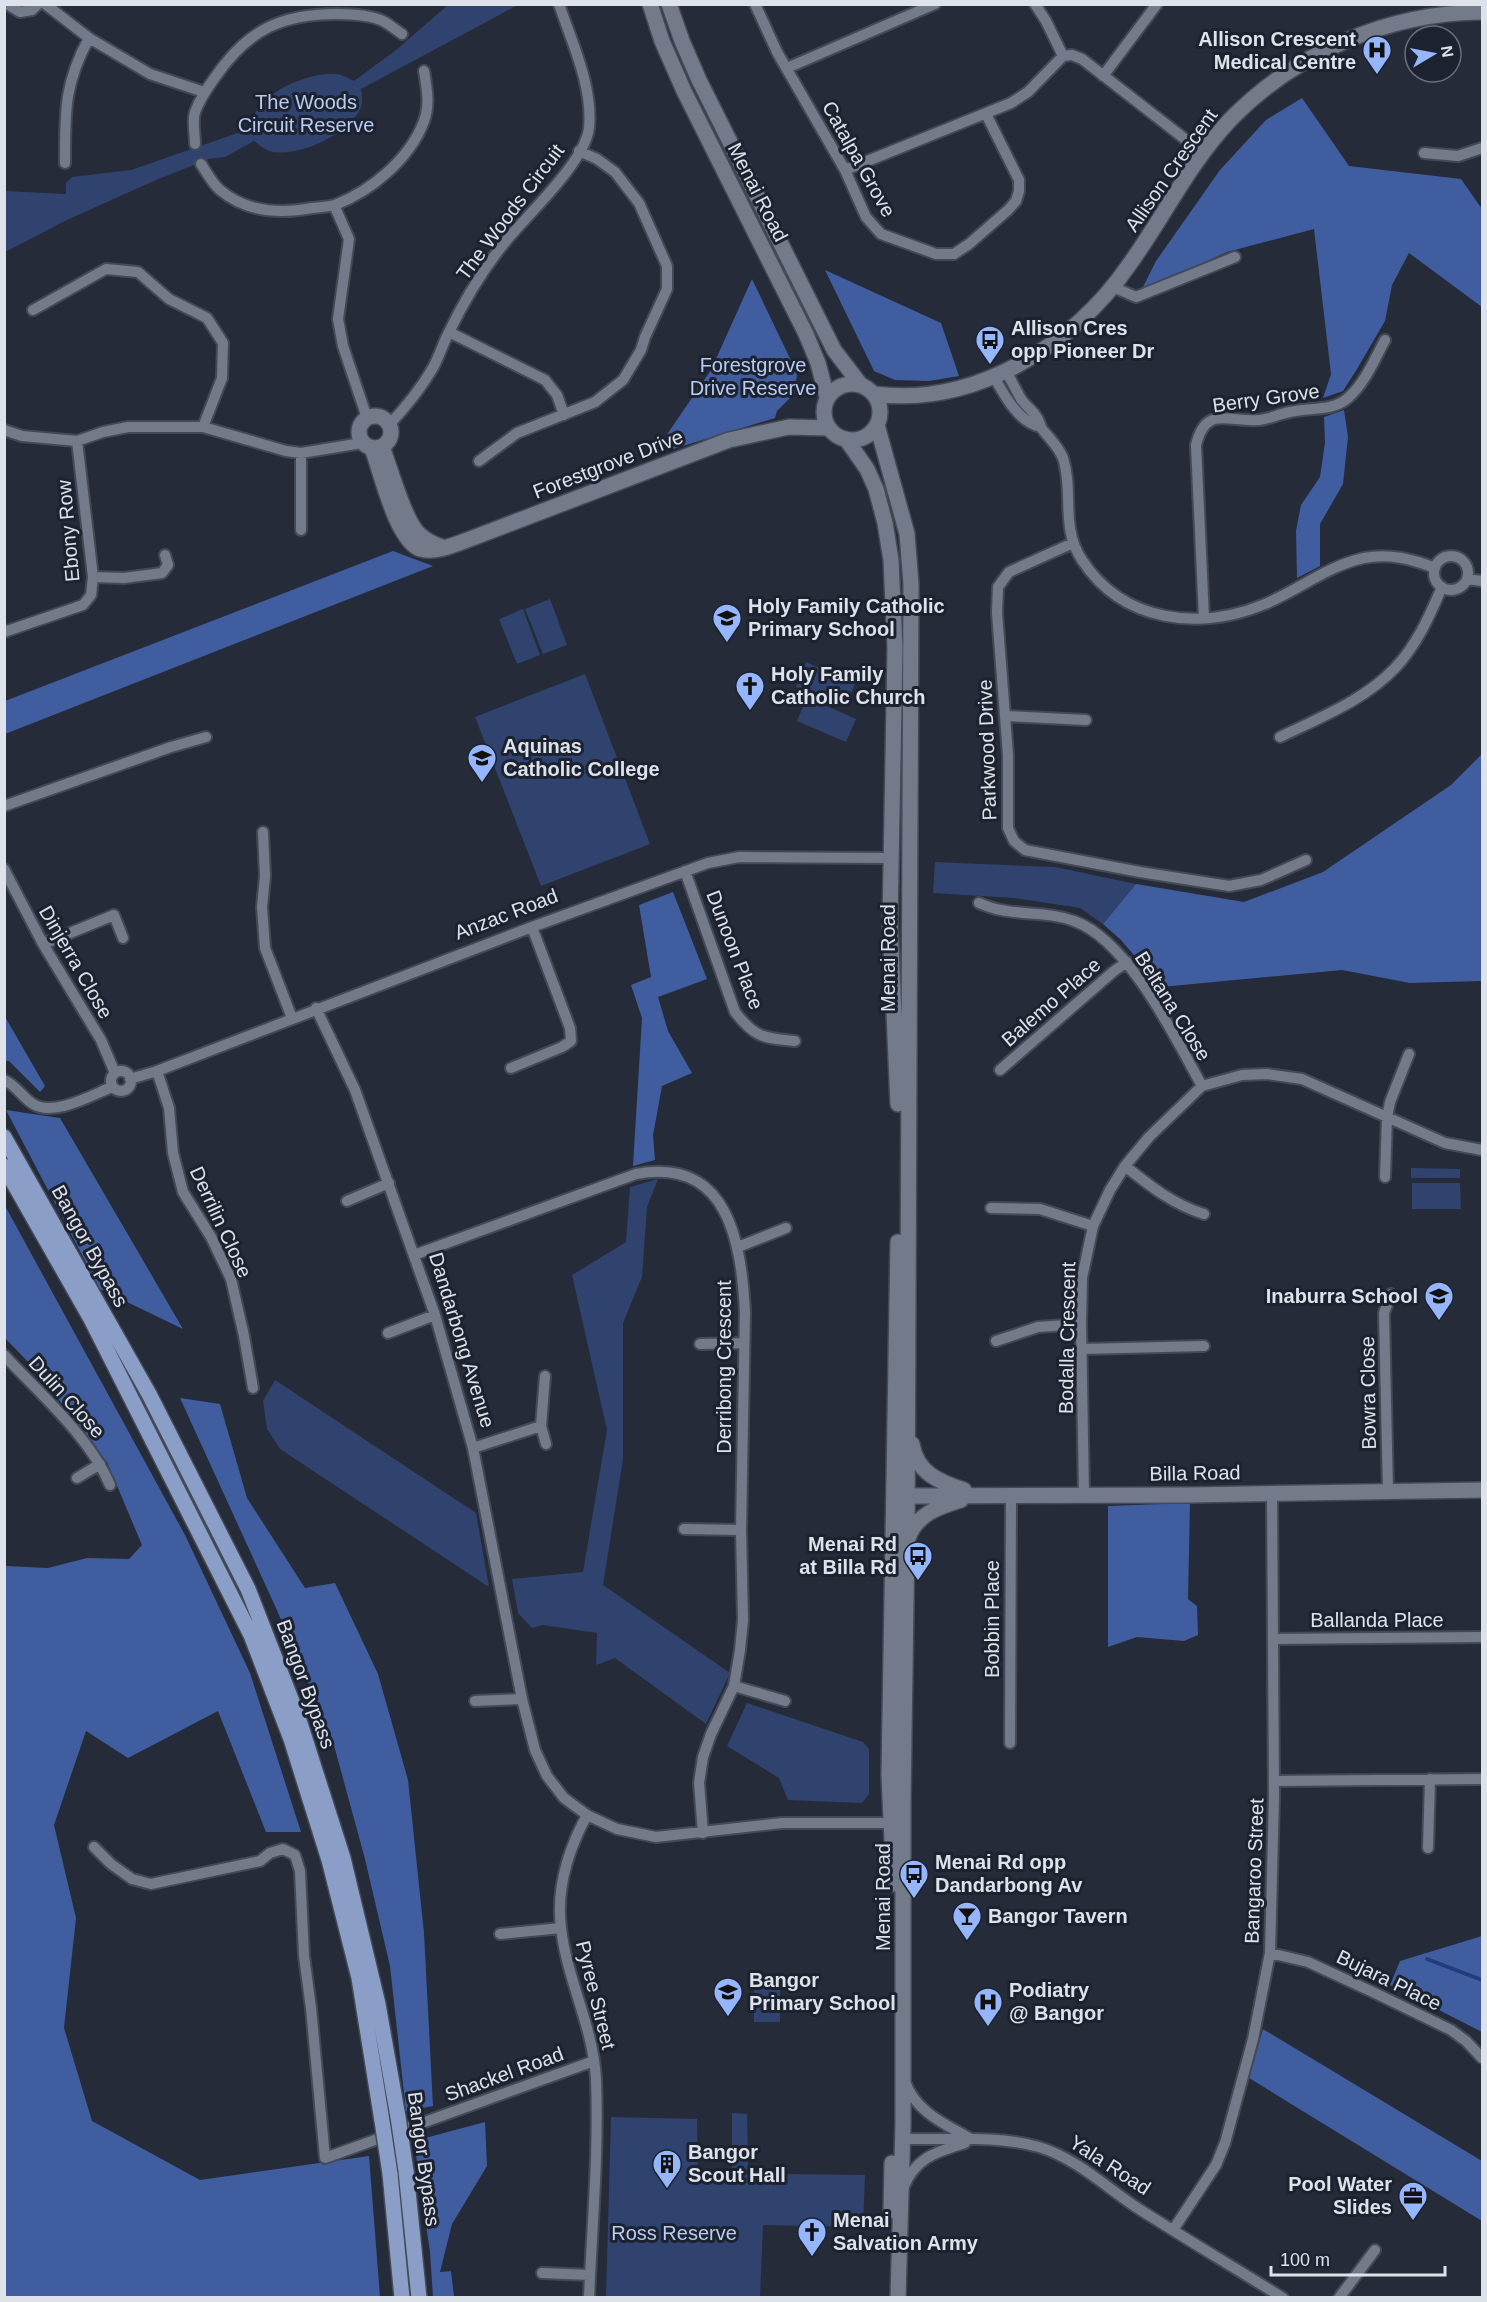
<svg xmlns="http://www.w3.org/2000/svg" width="1487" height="2302" font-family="Helvetica,sans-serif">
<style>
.green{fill:#2f436e}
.forest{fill:#405da0}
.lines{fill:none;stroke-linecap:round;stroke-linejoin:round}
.stream{stroke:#223c7c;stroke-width:4}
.street-casing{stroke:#444a55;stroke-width:14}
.secondary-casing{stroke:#444a55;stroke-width:18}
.primary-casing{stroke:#444a55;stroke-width:18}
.street{stroke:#737b8b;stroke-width:10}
.secondary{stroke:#737b8b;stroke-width:15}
.primary{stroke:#8a9ec8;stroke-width:15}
.primary-bridge-casing{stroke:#444a55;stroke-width:18;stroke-linecap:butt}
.primary-bridge{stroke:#8a9ec8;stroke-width:15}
.labels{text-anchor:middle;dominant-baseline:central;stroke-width:6;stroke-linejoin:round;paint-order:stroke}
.poi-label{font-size:20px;font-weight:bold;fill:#dee2eb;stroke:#1c222f;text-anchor:start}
.park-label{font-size:20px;fill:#b9ccf2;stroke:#1c222f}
.street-label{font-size:20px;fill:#dee2eb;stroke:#1c222f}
</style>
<rect width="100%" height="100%" fill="#252b39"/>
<path class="green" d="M448,5H518L361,89C362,95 363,101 361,107C350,134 297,159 269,151C264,149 258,144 254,141L225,157L209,159L156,180L67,220L5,252L4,191L66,194V183L72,177L131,170L252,128C252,124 253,118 255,114C266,90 311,72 336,74C343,75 348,78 354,81L396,50Z
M550,599L567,645L543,654L525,609Z
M523,609L540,655L517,664L499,619Z
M806,662L855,684L845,707L796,687Z
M585,674L650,844L541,886L475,717Z
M807,697L856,719L846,742L797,721Z
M935,862L1055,867L1136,884L1103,924L1080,908L1015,898L933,893Z
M1411,1168L1460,1169V1178H1411Z
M658,1179L647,1207L642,1277L623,1323V1459L603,1585L730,1673L706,1724L615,1658L596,1665L597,1633L543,1625L532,1628L518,1613L512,1579L583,1572L607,1430L572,1275L626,1242L630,1187Z
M1412,1183H1460L1461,1209H1412Z
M275,1380L476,1513L489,1587L280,1449L267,1429L263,1401Z
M747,1703L863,1742L869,1749V1794L862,1803L788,1800L779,1778L727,1746Z
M754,1982H780V2022H754Z
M732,2113L747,2114L748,2170H732Z
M611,2117L697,2119L698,2173L865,2175L863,2227L763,2225L760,2297H606Z"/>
<path class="forest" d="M1302,98L1349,166L1461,179L1482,209V307L1409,253L1392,285L1385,321L1357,369L1343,391L1323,398L1331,374L1314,229L1227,252L1141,291L1156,261L1220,170L1266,120Z
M825,270L941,323L959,376L929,381L895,380L874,371Z
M752,279L797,373L795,393L777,411L775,418L653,455L711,370Z
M1344,410L1348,437L1343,484L1320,524V566L1297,578L1296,531L1301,505L1320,477L1325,443L1324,417Z
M393,551L433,566L5,734V701Z
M1482,754V981L1410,983L1342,970L1161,987L1121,940L1103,924L1136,884L1244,902L1323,872L1451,785Z
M673,892L707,979L658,997L668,1031L692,1073L662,1086L653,1135L655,1160L633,1166L642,1018L631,985L651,977L639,905Z
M4,1015L45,1086L40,1092L9,1061H5Z
M6,1110L60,1118L183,1329L100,1289Z
M4,1204L185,1535L250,1673L301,1832H266L218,1711L128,1758L86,1731L54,1825L76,1918L64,2028L92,2121L200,2180L369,2156L380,2297H5V1566L48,1568L87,1558L129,1559L142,1545L107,1462L35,1369L5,1338Z
M180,1398L220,1404L247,1498L305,1588L335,1583L378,1674L408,1780L424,1933L433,2106L406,2111L390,1966L365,1859L332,1738L276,1608Z
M1190,1503L1188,1599L1197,1606L1198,1635L1184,1641L1137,1637L1108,1647V1506Z
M1482,1936V2032L1390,1985L1400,1961Z
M1263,2029L1482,2161V2221L1249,2078Z
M485,2122L487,2166L452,2224L440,2272L451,2271L454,2297H433L430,2252L414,2141Z"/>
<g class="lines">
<path class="stream" d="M1427,1959L1482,1980"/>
<g class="street-casing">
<path id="street" d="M7,4L20,12L32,10L38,4
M45,4L89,38L150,74L204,92
M755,4L777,52L845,170L866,217L881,234L936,254H954L969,244L1008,210L1016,201L1019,191V180L986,114
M1063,56L1072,55L1082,59L1203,153
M787,68L935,4
M1103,76L1157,4
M195,144C195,134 192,121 195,112C200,98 208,87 216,76C248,30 281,14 337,14C351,14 370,15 383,21C389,24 396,30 402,34
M1424,153L1458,156L1482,148
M65,163C65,112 64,84 89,38
M201,164C207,173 212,183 220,190C246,212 280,214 312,208C319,207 328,207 335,205C371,191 410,159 424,121C430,105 427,89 424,71
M845,170L1011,103L1028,92L1063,56L1046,21L1035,4
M334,205L349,239L338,319L343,346L367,418
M1113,287L1136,297L1235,257
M33,310L106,269L138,272L169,299L207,318L223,343L222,378L203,427
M449,332L545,380L557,395L564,415
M1006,371C1011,380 1016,390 1021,399C1026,406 1032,410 1036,416C1039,420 1040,425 1042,429C1050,439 1058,446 1063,458C1074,492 1060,527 1082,560C1123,623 1200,631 1265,604C1299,590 1327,566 1364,558C1389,553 1412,559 1435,568
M994,377C1005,396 1018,422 1041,427
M389,425C405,408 419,391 431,371C438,360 442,346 448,334C464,301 483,269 506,241C528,214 585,162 589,128C593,86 572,43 559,4
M4,430L22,436L77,441L103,432L128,427H203L286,451L301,453L362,443
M301,453V530
M479,461L517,433L595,402L623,380L641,350L645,337L667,289V266L639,203L615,172L597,159L579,151
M1073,543L1009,572L998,587L997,613L1008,755V828L1014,841L1025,850L1140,872L1229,886L1261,880L1306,860
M1434 573a17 17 0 1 1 34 0a17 17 0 1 1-34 0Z
M93,577L124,578L162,573L168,565L165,555
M1467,579L1482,581
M1204,618L1196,445C1206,404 1229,423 1259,420C1270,419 1279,414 1290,412C1309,407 1332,412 1348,398C1365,383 1375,359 1385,340
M4,632L83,605L91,595L93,577L77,441
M1006,716L1086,720
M1280,737C1319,718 1365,700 1395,668C1417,645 1430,615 1442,587
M4,806L171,747L206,737
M263,832L265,876L262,907L265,948L292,1018
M4,869L43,944L101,1040L115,1073
M685,871L735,1012C755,1038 764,1038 795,1041
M979,903C986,906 994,909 1001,910C1026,915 1050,912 1074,921C1128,940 1175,1037 1202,1086
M43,944L114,915L123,938
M316,1008L355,1090L435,1315L473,1448L522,1699L535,1750L547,1776L564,1798L587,1815L617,1829L656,1837L782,1823H891
M511,1068L562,1047L571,1041L570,1028L532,927
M1000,1070L1114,971L1127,962
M157,1071L169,1108L173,1153L183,1192L211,1237L231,1279L244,1336L253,1388
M111 1081a10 10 0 1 1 20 0a10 10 0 1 1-20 0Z
M130,1079L157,1071L532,927L708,863L739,857L891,858
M4,1080C16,1085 22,1097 33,1104C54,1117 92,1095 112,1087
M1125,1166C1150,1186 1174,1205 1204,1214
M1385,1177L1387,1117L1390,1102L1409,1054
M347,1201L389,1183
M991,1208L1040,1209L1093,1226
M738,1247L786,1228
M414,1255L636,1174C728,1157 741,1241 745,1312L741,1530L743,1620L740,1650L734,1686L711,1734L703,1757L699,1783L703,1833
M388,1333L435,1315
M996,1341L1038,1327L1081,1324
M700,1344L744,1343
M1082,1349L1204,1346
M4,1355C40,1394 90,1437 110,1485
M545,1376L541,1426L546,1444
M473,1448L541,1426
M77,1478L100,1464
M1388,1492L1384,1313L1391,1294
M1084,1495L1081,1324L1082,1278L1093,1226L1110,1190L1125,1166L1149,1137L1202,1086L1242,1075L1267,1074L1302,1079L1445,1143L1482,1150
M684,1529L741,1530
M1273,1639L1482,1637
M734,1686L785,1701
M475,1701L522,1699
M1010,1743L1011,1494
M1274,1781L1482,1779
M587,1815C568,1850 556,1888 561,1928C567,1980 593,2026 596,2079C599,2151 592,2225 589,2298
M94,1847L111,1864L132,1879L151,1884L260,1861L270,1853L283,1849L295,1855L300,1871L304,1956L311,2008L325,2158L594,2061
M1428,1848L1430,1779
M500,1934L561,1928
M1270,1953L1308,1962L1377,1994L1451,2030L1466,2041L1482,2058
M905,2082C916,2112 945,2124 971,2139
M902,2139C945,2140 998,2135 1039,2147C1076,2158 1107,2188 1139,2209C1186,2239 1235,2268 1283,2298
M903,2188C916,2157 936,2152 965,2143
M1173,2230L1216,2165L1225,2143L1253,2039L1270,1953L1274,1796L1272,1493
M542,2273L590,2275
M1339,2298L1375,2250"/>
</g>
<g class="secondary-casing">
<path id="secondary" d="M650,4L662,41L684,91L806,334L818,363L827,397
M669,4L682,41L699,80L834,350L860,384
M824 412a28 28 0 1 1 56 0a28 28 0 1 1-56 0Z
M874,394C974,407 1073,346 1129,265C1163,218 1190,162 1230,120C1296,52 1388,13 1482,12
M359 432a16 16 0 1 1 32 0a16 16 0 1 1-32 0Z
M877,425L907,534L911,584L907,1539L903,1800V2124L898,2298
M846,439L867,469L876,489L885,523L891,560L895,648L890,923L898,1104
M382,447C390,467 404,519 418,533C425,540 433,544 442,547
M372,448C381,472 396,540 420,549C435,554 456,544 470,539L729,440L789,427L829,428
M912,1444C917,1473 939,1482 964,1490
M907,1496L1189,1495L1482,1490
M908,1538C917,1514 938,1507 961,1500
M894,1884L889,1775L898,1242
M891,2211L892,2163"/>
</g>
<g class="primary-casing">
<path id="primary" d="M4,1137L149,1394L248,1589L298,1717L343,1858L378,2004L398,2117
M4,1166L91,1319L251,1635L291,1739L329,1860L359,1978L382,2121
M406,2171L419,2298
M390,2174L402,2298"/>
</g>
<use href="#street" class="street"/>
<use href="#secondary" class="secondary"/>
<use href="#primary" class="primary"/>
<g class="primary-bridge-casing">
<path id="primary-bridge" d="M398,2117L406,2171
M382,2121L390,2174"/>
</g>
<use href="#primary-bridge" class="primary-bridge"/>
</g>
<defs>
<g id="hospital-pin" transform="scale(1.5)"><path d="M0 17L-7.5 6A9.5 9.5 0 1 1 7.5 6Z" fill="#95b6fd" stroke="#1c222f"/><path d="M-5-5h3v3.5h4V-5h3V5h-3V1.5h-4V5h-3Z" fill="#111"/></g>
<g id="bus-pin" transform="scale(1.5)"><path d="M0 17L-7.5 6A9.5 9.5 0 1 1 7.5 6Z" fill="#95b6fd" stroke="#1c222f"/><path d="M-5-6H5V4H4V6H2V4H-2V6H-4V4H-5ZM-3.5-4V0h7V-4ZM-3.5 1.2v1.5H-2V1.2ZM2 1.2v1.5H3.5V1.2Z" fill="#111"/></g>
<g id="school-pin" transform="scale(1.5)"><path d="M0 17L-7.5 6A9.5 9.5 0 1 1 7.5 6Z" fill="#95b6fd" stroke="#1c222f"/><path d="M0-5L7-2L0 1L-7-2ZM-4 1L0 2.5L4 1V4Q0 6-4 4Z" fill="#111"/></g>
<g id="church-pin" transform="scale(1.5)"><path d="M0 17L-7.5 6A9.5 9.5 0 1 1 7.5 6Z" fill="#95b6fd" stroke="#1c222f"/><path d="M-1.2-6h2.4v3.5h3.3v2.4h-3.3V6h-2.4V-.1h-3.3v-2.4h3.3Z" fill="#111"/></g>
<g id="bar-pin" transform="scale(1.5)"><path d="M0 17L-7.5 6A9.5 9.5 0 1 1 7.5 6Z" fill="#95b6fd" stroke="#1c222f"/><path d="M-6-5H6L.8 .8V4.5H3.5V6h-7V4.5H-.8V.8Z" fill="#111"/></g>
<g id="building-pin" transform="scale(1.5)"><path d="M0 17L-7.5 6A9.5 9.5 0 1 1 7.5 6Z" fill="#95b6fd" stroke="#1c222f"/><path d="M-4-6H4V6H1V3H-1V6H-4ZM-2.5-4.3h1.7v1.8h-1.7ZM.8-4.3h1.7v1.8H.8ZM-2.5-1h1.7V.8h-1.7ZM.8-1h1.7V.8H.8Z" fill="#111"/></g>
<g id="office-pin" transform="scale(1.5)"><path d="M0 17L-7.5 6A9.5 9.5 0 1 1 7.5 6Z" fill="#95b6fd" stroke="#1c222f"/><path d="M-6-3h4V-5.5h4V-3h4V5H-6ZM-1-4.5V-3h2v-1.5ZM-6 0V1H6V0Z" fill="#111"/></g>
</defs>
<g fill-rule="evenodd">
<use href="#hospital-pin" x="1377" y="50"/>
<use href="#bus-pin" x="990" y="340"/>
<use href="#school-pin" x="727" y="618"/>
<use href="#church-pin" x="750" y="686"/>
<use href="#school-pin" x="482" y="758"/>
<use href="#school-pin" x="1439" y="1296"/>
<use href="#bus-pin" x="918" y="1556"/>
<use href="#bus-pin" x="914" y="1874"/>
<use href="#bar-pin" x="967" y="1916"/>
<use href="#school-pin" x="728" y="1992"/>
<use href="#hospital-pin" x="988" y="2002"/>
<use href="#building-pin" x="667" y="2164"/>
<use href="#office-pin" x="1413" y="2196"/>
<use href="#church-pin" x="812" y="2232"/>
</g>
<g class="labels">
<g class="poi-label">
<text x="1356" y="39" text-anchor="end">Allison Crescent<tspan x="1356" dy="23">Medical Centre</tspan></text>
<text x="1011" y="328">Allison Cres<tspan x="1011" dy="23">opp Pioneer Dr</tspan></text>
<text x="748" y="606">Holy Family Catholic<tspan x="748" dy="23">Primary School</tspan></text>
<text x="771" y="674">Holy Family<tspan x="771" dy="23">Catholic Church</tspan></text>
<text x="503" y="746">Aquinas<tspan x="503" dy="23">Catholic College</tspan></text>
<text x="1418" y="1296" text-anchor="end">Inaburra School</text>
<text x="897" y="1544" text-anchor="end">Menai Rd<tspan x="897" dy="23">at Billa Rd</tspan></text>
<text x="935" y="1862">Menai Rd opp<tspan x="935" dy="23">Dandarbong Av</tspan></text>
<text x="988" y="1916">Bangor Tavern</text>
<text x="749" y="1980">Bangor<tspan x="749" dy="23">Primary School</tspan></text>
<text x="1009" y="1990">Podiatry<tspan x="1009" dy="23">@ Bangor</tspan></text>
<text x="688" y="2152">Bangor<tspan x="688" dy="23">Scout Hall</tspan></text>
<text x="1392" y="2184" text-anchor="end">Pool Water<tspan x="1392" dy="23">Slides</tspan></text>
<text x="833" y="2220">Menai<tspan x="833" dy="23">Salvation Army</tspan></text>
</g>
<g class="park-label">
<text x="306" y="102">The Woods<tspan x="306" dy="23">Circuit Reserve</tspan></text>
<text x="753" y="365">Forestgrove<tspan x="753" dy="23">Drive Reserve</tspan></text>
<text x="674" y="2233">Ross Reserve</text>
</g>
<g class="street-label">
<text transform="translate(859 159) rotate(61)">Catalpa Grove</text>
<text transform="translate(1171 170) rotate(-55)">Allison Crescent</text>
<text transform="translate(758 192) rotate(63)">Menai Road</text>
<text transform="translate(510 212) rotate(-53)">The Woods Circuit</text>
<text transform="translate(1266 398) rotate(-8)">Berry Grove</text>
<text transform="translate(608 464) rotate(-21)">Forestgrove Drive</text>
<text transform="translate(68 531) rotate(-95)">Ebony Row</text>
<text transform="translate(987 750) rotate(-92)">Parkwood Drive</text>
<text transform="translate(506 914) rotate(-21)">Anzac Road</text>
<text transform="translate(735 950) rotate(69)">Dunoon Place</text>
<text transform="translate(888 958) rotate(-90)">Menai Road</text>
<text transform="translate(76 962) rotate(60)">Dinjerra Close</text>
<text transform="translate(1051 1002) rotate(-41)">Balemo Place</text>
<text transform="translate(1173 1006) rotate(58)">Beltana Close</text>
<text transform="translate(221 1222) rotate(65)">Derrilin Close</text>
<text transform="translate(90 1246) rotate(61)">Bangor Bypass</text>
<text transform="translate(1067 1338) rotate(-89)">Bodalla Crescent</text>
<text transform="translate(462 1340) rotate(73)">Dandarbong Avenue</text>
<text transform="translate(724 1367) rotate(-90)">Derribong Crescent</text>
<text transform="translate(1368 1393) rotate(-91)">Bowra Close</text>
<text transform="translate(67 1397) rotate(48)">Dulin Close</text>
<text transform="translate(1195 1473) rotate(-1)">Billa Road</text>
<text transform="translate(992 1619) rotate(-90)">Bobbin Place</text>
<text x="1377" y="1620">Ballanda Place</text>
<text transform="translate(306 1684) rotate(70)">Bangor Bypass</text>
<text transform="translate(1254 1871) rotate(-88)">Bangaroo Street</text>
<text transform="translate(883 1897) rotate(-90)">Menai Road</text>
<text transform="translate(1389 1980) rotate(26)">Bujara Place</text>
<text transform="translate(596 1995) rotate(76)">Pyree Street</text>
<text transform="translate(504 2074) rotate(-20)">Shackel Road</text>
<text transform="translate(424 2159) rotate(82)">Bangor Bypass</text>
<text transform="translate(1110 2165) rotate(33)">Yala Road</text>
</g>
</g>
<rect width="1487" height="2302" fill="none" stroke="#dee2eb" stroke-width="12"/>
<g transform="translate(1433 54) rotate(80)"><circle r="28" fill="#1c222f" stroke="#6a6f7a" stroke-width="1.5"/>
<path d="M0-4.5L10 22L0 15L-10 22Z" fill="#95b6fd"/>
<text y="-9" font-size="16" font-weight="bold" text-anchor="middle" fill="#dee2eb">N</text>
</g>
<path d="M1271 2266v9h174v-9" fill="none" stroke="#dee2eb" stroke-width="3"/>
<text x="1280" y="2266" font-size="18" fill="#dee2eb" stroke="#1c222f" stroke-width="4.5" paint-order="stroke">100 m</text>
</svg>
